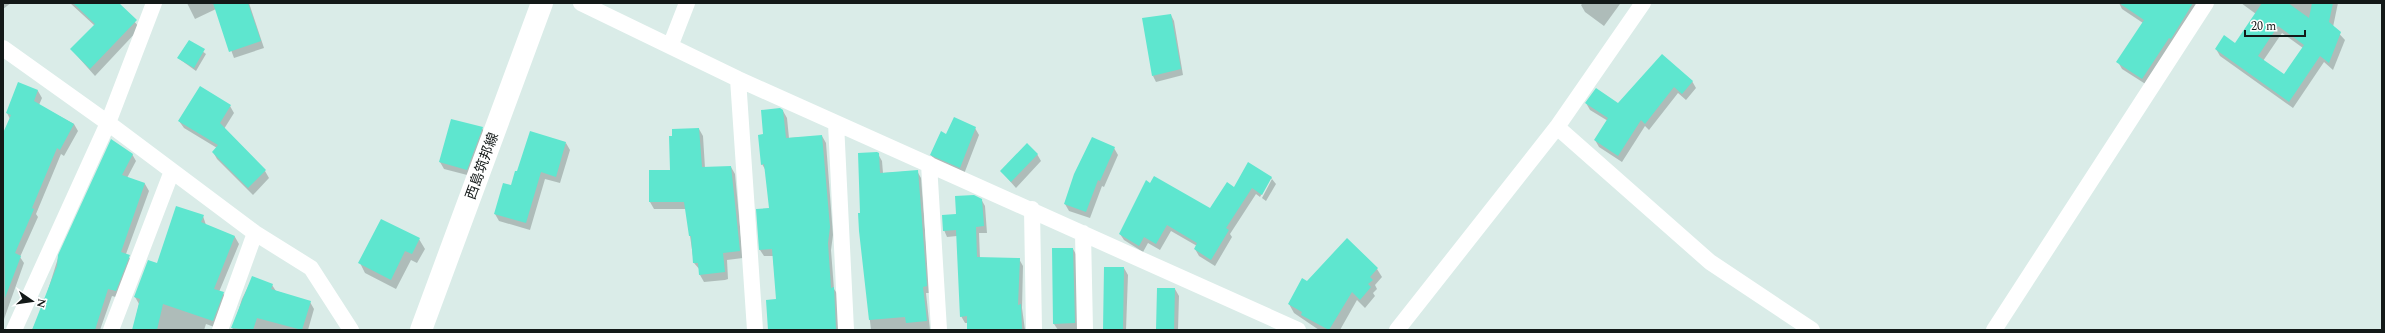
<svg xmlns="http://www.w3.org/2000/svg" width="2385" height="333" font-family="Spectral,'Noto Sans JP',serif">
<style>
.shadow{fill:#0003;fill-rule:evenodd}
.building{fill:#5ee6cf;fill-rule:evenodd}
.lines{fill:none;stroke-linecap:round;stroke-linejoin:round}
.minor{stroke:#fff;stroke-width:16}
.secondary{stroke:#fff;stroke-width:22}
.labels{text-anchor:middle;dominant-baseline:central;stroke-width:3;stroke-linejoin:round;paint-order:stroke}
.street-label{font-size:14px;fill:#131918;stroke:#fff}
</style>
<rect width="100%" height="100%" fill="#daece8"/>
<path class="shadow" d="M3,3H11L3,9Z
M70,3H118L140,28L95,76L71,49L95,26Z
M187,3H249L264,48L234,58L216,9L195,19Z
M1583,3H1620V4L1604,26L1585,12L1581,5Z
M2119,3H2202L2147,85L2122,69L2118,62L2143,23L2122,9Z
M2241,3H2338L2333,27L2345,40L2333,70L2324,62L2293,108L2220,56L2216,49L2236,44L2256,14ZM2282,33L2303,48L2284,75L2263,61Z
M1171,15L1174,21L1183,75L1156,82L1153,76Z
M189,41L206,54L196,71L178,58Z
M1662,56L1692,81L1696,88L1686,100L1678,93L1649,130L1645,126L1622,162L1599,147L1595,140L1608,121L1590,110L1586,103L1619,104Z
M18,84L38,91L42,98L39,105L74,124L78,131L64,156L61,154L36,214L38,217L20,257L24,263L3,322V136L10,119L7,113Z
M230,106L234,113L224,129L265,171L269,178L253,195L217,159L213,152L217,148L184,128L179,121Z
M783,111L787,118L789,138L822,136L826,143L833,235L831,250L834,289L838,295L840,330H769L777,300L773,256H764L760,250L770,209L766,171L762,164L764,135Z
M482,128L486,135L471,176L444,169L440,162Z
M975,128L979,135L964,174L935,162L931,155L946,135Z
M699,129L703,136L705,168L731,167L735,174L743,258L727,260L728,279L725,280L704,282L700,275V270L694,263L686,209H654L650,202Z
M566,143L570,150L560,183L545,179L530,230L499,221L495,214L504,184L512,186L518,173Z
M1114,148L1118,155L1104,187L1102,186L1090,218L1069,211L1065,204Z
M132,154L136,161L127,178L145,184L149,191L126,254L133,262L119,298L112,296L100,330H32L42,309L59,255Z
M878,154L882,161L883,173L917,171L921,178L930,293H926L930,330H871L860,231L861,214Z
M1037,154L1041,161L1016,188L1001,171Z
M1270,176L1272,179H1270L1260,197L1256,194L1230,234L1232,237L1215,266L1199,256L1195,249L1197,246L1171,231L1160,250L1148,243L1143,252L1124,240L1120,234L1210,209L1234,189Z
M1272,179L1276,184L1266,201L1262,198Z
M981,199L985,206L987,233H979L980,258L1019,259L1023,266L1022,308L1025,330H968V323H965L961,316L957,236L947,237L944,230L958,215Z
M203,216L206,225L235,237L239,244L219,292L223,293L227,300L217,328L206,324L204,330H133L139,304L135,297L158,265Z
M419,239L425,249L417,263L411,260L396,289L365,273L360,263Z
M1073,249L1077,256L1078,330H1058L1054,324Z
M1124,268L1128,275L1126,330H1104Z
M1377,269L1382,277L1375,285L1377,289L1373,293L1375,296L1365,308L1357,300L1340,330H1319L1294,313L1289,304L1307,283Z
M253,277L272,285L276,291L310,302L314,309L308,330H232L242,299Z
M1175,289L1179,296L1178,330H1157Z"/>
<path class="building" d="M73,3H119L137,20L90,69L70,49L95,24Z
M213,3H248L261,41L229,52Z
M2119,3H2193L2171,39L2169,38L2142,79L2116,62L2144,20Z
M2262,3H2288L2309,18L2312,3H2333L2329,22L2341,32L2329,63L2320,56L2289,102L2215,49L2224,35L2235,43ZM2278,26L2304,45L2284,74L2258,56Z
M1171,14L1181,69L1152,76L1142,18Z
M189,40L205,49L194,68L177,58Z
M1662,54L1693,81L1682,94L1674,87L1645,124L1641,120L1618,156L1594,140L1608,118L1585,103L1596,88L1618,103Z
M18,82L38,90L34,101L74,124L60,150L57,148L32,208L34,209L15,253L21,256L5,298L3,133L11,115L6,113Z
M200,86L231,105L220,123L266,170L248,188L212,152L218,145L178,121Z
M780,108L783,110L786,138L822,135L830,227L828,243L831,288L834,287L836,330H768L766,300L776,299L772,249L759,250L756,209L769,208L764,164L761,165L758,135L763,134L761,110Z
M954,117L976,127L960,168L930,155L941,131L946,134Z
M451,119L483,127L467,170L439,162Z
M699,128L702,167L731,166L740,251L723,253L725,272L699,275L698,263H693L691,236H689L684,202H649V170H670L669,136H672V129Z
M530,131L566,142L556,177L541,172L526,223L494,214L503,183L511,185L515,171H517Z
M1092,137L1115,147L1100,181L1098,180L1086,212L1064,204L1074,174Z
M111,139L133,154L122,175L145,183L121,252L130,255L116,291L108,289L95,330H32L57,266L58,255Z
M1027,143L1038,154L1011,182L1000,171Z
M877,152L879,153L880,173L918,170L927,286L923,287L927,321L906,323L905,317L869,320L859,231L858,213H860L858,153Z
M1248,162L1272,177L1262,195L1252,188L1226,228L1229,230L1211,260L1194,249L1197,243L1167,225L1156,244L1144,237L1139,246L1119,234L1146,180L1150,183L1154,176L1210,208L1227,182L1234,187Z
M974,195L982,199L984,226L976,227L977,257L1020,258L1018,305L1021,304L1022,330H967V316L960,317L956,230L943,231L942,215L956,214L955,196Z
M176,206L204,215L201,222L235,236L214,289L224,292L213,321L163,304L157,330H132L140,299L134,297L148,260L157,263Z
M381,219L420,238L412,254L405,251L391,280L358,263Z
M1347,238L1378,268L1370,277L1373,280L1368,284L1371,287L1360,300L1352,292L1329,330L1301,315L1302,312L1288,304L1302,278L1307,281Z
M1052,248H1073L1075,323L1053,324Z
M1104,267H1124L1123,330H1103Z
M252,276L273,284L271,289L311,301L302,330L257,318L253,330L231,328Z
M1157,288H1175L1174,330H1156Z"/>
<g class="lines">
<path class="minor" d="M581,3L738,79L1298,330
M671,44L687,3
M3,48L108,123L255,233L311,268L351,330
M738,79L755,330
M836,123L846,330
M1557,127L1710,262L1812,330
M929,164L939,330
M1032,209L1034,330
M1083,233L1085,330
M14,330L108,123L154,3
M111,330L172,171
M220,330L255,233
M1397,330L1557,127L1643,3
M1994,330L2206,3"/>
<path class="secondary" d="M421,330L542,3"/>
</g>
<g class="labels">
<g class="street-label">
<text transform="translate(482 166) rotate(-70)">西島筑邦線</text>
</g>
</g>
<rect width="2385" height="333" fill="none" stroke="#131918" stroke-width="8"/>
<g transform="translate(32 301) rotate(103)" stroke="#ffffff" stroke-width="3" paint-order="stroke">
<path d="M0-3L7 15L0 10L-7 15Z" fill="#131918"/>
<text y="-6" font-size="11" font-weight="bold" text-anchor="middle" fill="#131918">N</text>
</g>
<path d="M2245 30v6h60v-6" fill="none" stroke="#131918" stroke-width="2"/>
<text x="2251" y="30" font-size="12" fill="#131918" stroke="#ffffff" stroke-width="3" paint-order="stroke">20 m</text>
</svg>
